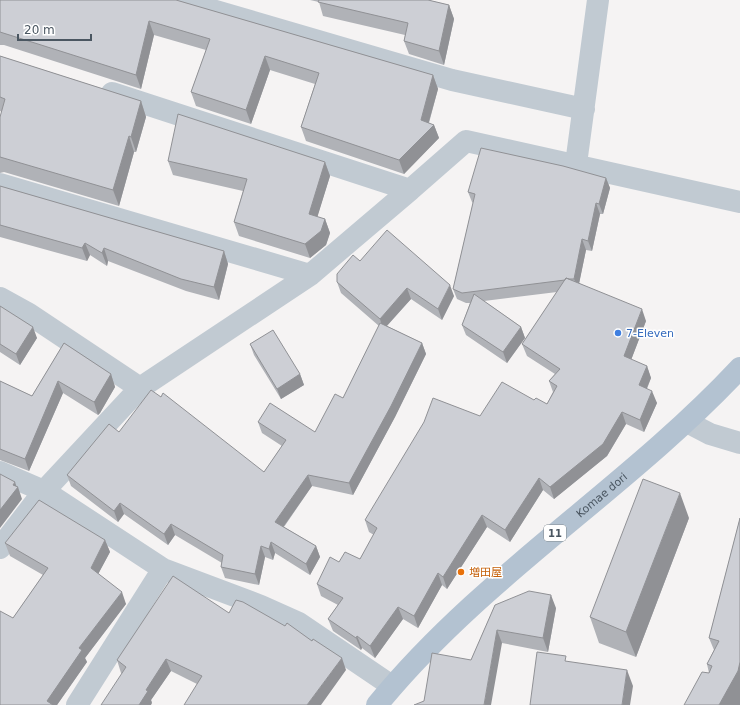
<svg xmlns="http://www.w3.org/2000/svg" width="740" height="705" font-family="'DejaVu Sans','Noto Sans JP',sans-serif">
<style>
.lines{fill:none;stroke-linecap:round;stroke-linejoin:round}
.street{stroke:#c1cad2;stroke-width:22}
.primary{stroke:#b3c2d1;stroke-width:22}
.wall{fill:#b0b2b7}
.shaded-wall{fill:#909195}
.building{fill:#cdcfd5;stroke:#909195}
.shop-dot{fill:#3f7fe0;stroke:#fff;stroke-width:1.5}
.food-dot{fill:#e8710a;stroke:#fff;stroke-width:1.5}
.labels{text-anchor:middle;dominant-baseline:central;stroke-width:3;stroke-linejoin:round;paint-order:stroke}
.shield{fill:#fff;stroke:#808990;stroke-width:1}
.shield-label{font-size:10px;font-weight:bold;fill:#4a5661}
.shop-label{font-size:11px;fill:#366cbe;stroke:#fff;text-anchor:start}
.street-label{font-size:11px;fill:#4a5661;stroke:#fff}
.food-label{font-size:11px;fill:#c56008;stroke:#fff;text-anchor:start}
</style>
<rect width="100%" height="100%" fill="#f5f3f3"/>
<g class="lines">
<path class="street" d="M178,0L452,80L584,109
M112,93L410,190L466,141L740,202
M576,164L598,0
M0,184L310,275
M0,298L29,314L140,388L310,275L410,190
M687,422L710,434L740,443
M0,472L44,491L163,569L261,606L299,623L392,686
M0,548L44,491L140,388
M77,705L163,569"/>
<path class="primary" id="s1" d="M377,705C482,576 627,489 740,368"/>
</g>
<path class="wall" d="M0,0H176L433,75L438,89L429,123L434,125L439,138L404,174L306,141L301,127L315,84L270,70L251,124L196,106L191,92L206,50L154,35L141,89L4,45H0Z
M310,0H428L449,5L454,19L444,65L409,54L404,41L405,35L323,16L319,2Z
M0,56L141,101L146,117L136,152H134L119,206L4,172L0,173V117L2,112L0,111Z
M168,161L325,162L330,176L317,217L325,219L330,233L326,245L310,258L239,236L234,222L243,191L173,175Z
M606,178L610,188L603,214H600L592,251L586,250L579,283L646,321L631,360L647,366L651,378L647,389L657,403L644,432L626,424L607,456L554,499L543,490L510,542L487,527L447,589L442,585L418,628L403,619L375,658L362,648L361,650L333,631L328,619L338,605L321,596L317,584L339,562L360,559L374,535L369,532L365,520L480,416L534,400L547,404L553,392L549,381L555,374L527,356L522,344L557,292L484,301L521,327L525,338L507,363L466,335L462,325L470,303H466L457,299L453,289L473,203L472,202L468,192Z
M0,186L224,251L228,264L219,300L186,291L108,261L107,266L90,255L87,261L0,237Z
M360,261L454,296L442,320L411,299L387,326L422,343L426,354L395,417L353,495L312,486L284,527L316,546L320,557L310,575L275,553L273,560L265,557L259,585L225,578L221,567L222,563L175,535L168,545L124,514L118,522L71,486L67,475L119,432L264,472L282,446L262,433L258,422L315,432L343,398L379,326L341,293L337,282Z
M0,306L37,338L20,365L0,352Z
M64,343L111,374L115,387L100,413L98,415L63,393L29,471L0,460V381L32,396Z
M250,344L300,374L304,385L281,399L254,355Z
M689,518L636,657L599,643L590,617Z
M740,518V705L709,673L707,664L714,650L709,638Z
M105,540L110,552L98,574L126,604L85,658L87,662L57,705H0L13,618L43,575L10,556L5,543Z
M495,605L556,608L548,652L502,643L424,701L471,660Z
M229,613L346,670L197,684L171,671L151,700L152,703L121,673L117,660Z"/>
<path class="shaded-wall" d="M449,5L454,19L444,65L439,51Z
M149,21L154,35L141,89L136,75Z
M265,56L270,70L251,124L246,110Z
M433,75L438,89L426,132L434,125L439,138L404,174L399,160L421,120Z
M141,101L146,117L136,152L131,137Z
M129,136L134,152L119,206L113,190Z
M325,162L330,176L314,228L309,214Z
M606,178L610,188L603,214L599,204Z
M596,203L600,214L592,251L588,241Z
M325,219L330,233L326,245L310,258L305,244Z
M582,239L586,250L578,289L574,279Z
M85,243L90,255L87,261L82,248Z
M104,248L108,261L107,266L102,253Z
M224,251L228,264L219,300L214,287Z
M450,285L454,296L442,320L438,309Z
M407,288L411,299L383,330L380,319Z
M642,309L646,321L628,368L624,356Z
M33,327L37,338L20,365L16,354Z
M521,327L525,338L507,363L503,352Z
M422,343L426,354L395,417L353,495L349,483Z
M647,366L651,378L643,397L639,385Z
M111,374L115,387L100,413L98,415L94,402Z
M300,374L304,385L281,399L277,389Z
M58,381L63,393L29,471L25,459Z
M652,391L657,403L644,432L640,420Z
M622,412L626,424L607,456L554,499L550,487Z
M308,475L312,486L279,533L275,522Z
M539,478L543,490L510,542L505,530Z
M15,482L17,488L18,487L22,499L0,528V510Z
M680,493L689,518L636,657L626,632Z
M120,503L124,514L118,522L114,511Z
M482,515L487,527L447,589L443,577Z
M171,524L175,535L168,545L164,534Z
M105,540L110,552L95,580L91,568Z
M271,542L275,553L273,560L269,549Z
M261,546L265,557L259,585L255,574Z
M316,546L320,557L310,575L306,564Z
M438,573L442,585L418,628L414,616Z
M122,592L126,604L85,658L87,662L57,705H48L47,701L79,648Z
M551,595L556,608L548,652L543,638Z
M398,607L403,619L375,658L370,646Z
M497,630L502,643L491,705H484Z
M357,636L362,648L361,650L356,638Z
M342,658L346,670L321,705H307Z
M166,659L171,671L151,700L152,703L151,705H139L146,690Z
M740,662V705H719Z
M627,670L633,686L630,705H622Z"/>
<path class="building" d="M0,0H176L433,75L421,120L434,125L399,160L301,127L319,73L265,56L246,110L191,92L210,39L149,21L136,75L0,32Z
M319,0H428L449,5L439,51L404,41L408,23L318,2Z
M0,56L141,101L131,137L129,136L113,190L0,157V117L5,99L0,97Z
M178,114L325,162L309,214L325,219L321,231L305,244L234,222L247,179L168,161Z
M481,148L563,166L606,178L599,204L596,203L588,241L582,239L574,279H569L566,278L565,280L462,293L453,289L475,194L468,192Z
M0,186L224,251L214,287L181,279L104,248L102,253L85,243L82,248L0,225Z
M387,230L450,285L438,309L407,288L380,319L337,282V274L353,255L360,261Z
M566,278L642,309L624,356L647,366L639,385L652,391L640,420L622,412L603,444L550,487L539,478L505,530L482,515L443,577L438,573L414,616L398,607L370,646L357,636L356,638L328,619L343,598L317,584L330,557L339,562L345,552L360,559L377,528L365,520L424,422L433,398L480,416L502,382L534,400L536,398L547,404L557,386L549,381L560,369L522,344Z
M474,294L521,327L503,352L462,325Z
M0,306L33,327L16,354L0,344Z
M380,323L422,343L391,406L349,483L308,475L275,522L316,546L306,564L271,542L269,549L261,546L255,574L221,567L223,555L171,524L164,534L120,503L114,511L67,475L109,424L119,432L151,390L161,397L163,393L264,472L286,440L258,422L270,403L315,432L335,394L343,398Z
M273,330L300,374L277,389L250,344Z
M64,343L111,374L95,401L94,402L58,381L25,459L0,449V381L32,396Z
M0,474L15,482L13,485L18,487L0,510Z
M643,479L680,493L626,632L590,617Z
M39,500L105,540L91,568L122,592L79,648L82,650L47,701L53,705H0V611L13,618L48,568L5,543Z
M740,518V662L738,671L719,705H684L702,672L709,673L712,666L707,664L719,641L709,638Z
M173,576L229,613L236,600L243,602L285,626L287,623L312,641L313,639L342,658L307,705H184L202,676L166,659L146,690L148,691L139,705H101L126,667L117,660Z
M529,591L551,595L543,638L497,630L484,705H414L424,701L432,653L471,660L495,605Z
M537,652L566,656L565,661L627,670L622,705H530Z"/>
<circle class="shop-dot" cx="618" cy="333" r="4"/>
<circle class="food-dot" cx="461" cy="572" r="4"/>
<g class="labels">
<rect class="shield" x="544" y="525" width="22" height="16" rx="3"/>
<g class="shield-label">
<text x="555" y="533">11</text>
</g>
<g class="shop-label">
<text x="626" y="333">7-Eleven</text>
</g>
<g class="street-label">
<text stroke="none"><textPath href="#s1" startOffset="308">Komae dori</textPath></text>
</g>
<g class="food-label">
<text x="469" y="572">増田屋</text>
</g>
</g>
<path d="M18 34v6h73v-6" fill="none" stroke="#4a5661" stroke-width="2"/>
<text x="24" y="34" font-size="12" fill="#4a5661" stroke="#ffffff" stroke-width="3" paint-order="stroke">20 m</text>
</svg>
